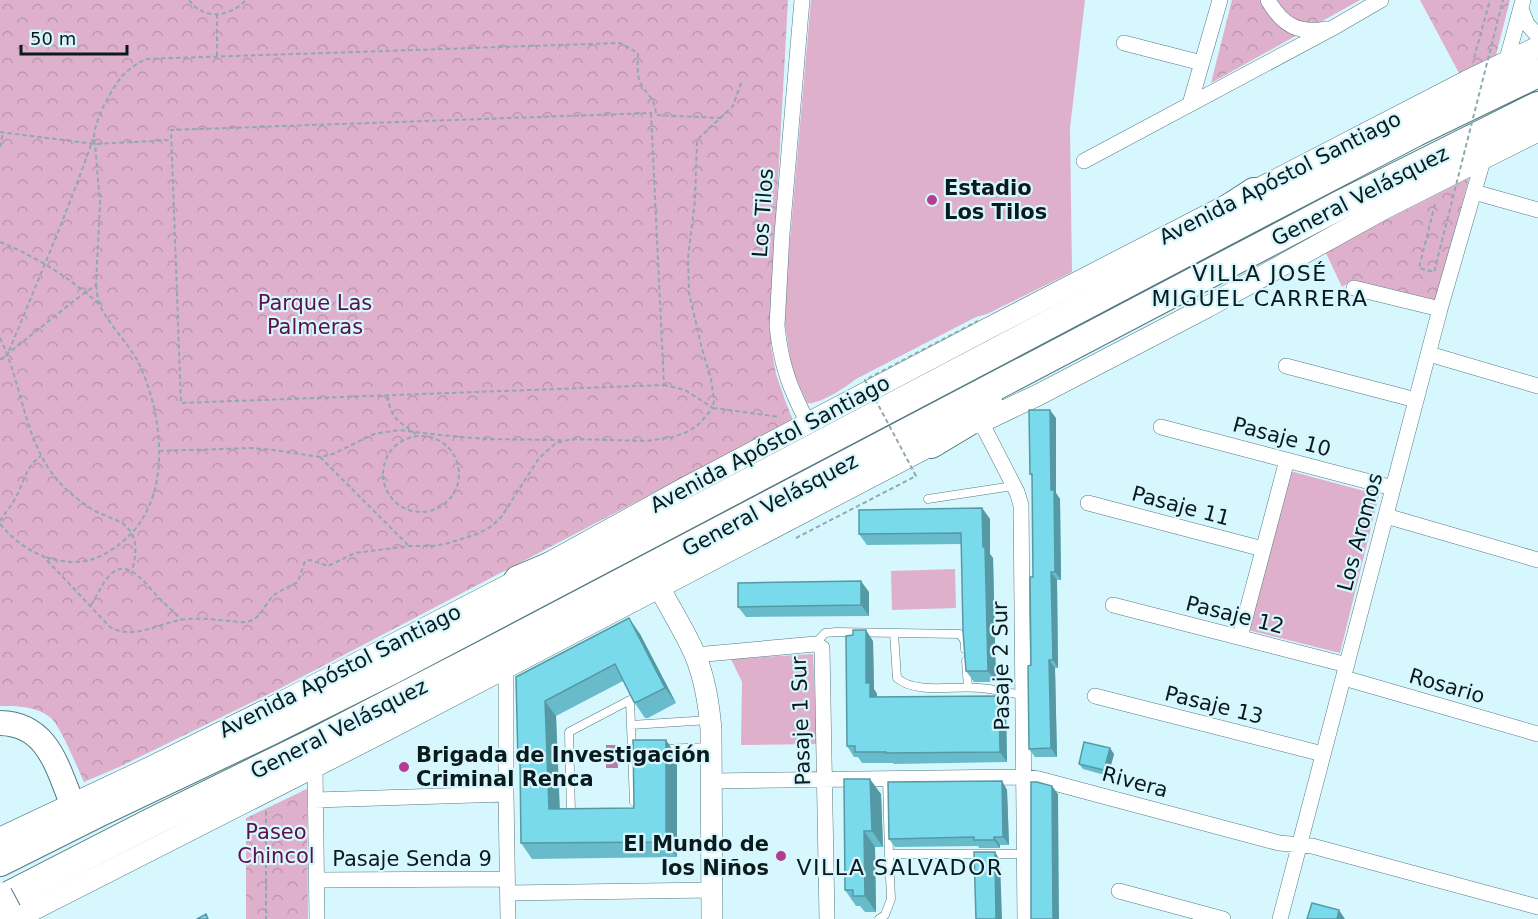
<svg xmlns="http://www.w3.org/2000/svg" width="1538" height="919" font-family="'DejaVu Sans',sans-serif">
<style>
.grass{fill:#deb0cc}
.park{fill:url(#park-crowns)}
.water{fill:url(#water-waves)}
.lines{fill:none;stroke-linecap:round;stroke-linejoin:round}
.lane-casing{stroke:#547a82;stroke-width:9}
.street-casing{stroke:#547a82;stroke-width:16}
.secondary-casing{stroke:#547a82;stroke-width:22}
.primary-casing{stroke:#547a82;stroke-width:26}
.highway-casing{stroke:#547a82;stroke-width:30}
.path{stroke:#8faaaf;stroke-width:2;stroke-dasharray:4.5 3;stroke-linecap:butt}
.lane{stroke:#fff;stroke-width:8}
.street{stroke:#fff;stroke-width:15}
.secondary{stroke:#fff;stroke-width:21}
.primary{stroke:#fff;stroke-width:24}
.highway{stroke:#fff;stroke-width:28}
.primary-bridge-casing{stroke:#547a82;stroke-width:26;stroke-linecap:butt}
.path-bridge{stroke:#8faaaf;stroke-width:2;stroke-dasharray:4.5 3;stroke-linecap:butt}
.primary-bridge{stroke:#fff;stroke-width:24}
.wall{fill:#68bbcb}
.shaded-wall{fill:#5599a5}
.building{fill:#79daec;stroke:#5599a5;stroke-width:1.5}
.poi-dot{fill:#b43c91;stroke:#d6f7fd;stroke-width:2}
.labels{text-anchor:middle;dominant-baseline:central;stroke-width:4.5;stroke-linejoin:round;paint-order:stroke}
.street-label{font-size:21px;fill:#0b1a1d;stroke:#d6f7fd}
.poi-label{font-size:21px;font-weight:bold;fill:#0b1a1d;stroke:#d6f7fd;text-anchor:start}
.park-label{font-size:21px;fill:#5e1149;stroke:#d6f7fd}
.neighbourhood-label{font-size:22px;letter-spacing:1.5px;fill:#0b1a1d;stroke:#d6f7fd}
</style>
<defs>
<pattern id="park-crowns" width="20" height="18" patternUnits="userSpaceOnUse" patternTransform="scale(1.5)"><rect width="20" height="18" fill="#deb0cc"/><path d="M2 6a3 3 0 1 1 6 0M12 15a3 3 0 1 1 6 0" fill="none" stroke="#bd97af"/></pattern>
<pattern id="water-waves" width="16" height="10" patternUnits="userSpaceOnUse" patternTransform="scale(1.5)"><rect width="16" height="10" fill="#ba7aa3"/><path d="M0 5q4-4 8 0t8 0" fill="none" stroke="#956384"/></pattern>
</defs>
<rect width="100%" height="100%" fill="#d6f7fd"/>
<path class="grass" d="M811,0H1085L1070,128L1072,272L987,314L976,317L856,379C846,387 819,405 807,403L792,370L785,324L786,285Z
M1290,471L1379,495L1340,653L1248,630Z
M955,569L956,608L892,610L891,571Z
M813,654L817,744L741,745L742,682L731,659Z"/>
<path class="park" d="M0,0H788L774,253L771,346L776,374L786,403L795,425L657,491L275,691L119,767L84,782C77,767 61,727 51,718C37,706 17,706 0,706Z
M1232,0H1360L1211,83Z
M1420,0H1510L1496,55L1459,73Z
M1469,178L1436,300L1354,280L1342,287L1325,251Z
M307,789L308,919H246V818Z"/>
<path class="water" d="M606,745H617L618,768H606Z"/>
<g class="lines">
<g class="lane-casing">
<path id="lane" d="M928,499L1013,486
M894,633L897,678C916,695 956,685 980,688C994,689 1009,693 1023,695
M815,644L825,633L836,632L960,634L965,642V649
M966,661L968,687
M631,725L709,720
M664,749L709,747
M571,813L569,732L630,700L634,802
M889,854H1024
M879,919L885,915L891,899L889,854L887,779"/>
</g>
<g class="street-casing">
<path id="street" d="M802,0L782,234L777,326C781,365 790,389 808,423
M1268,0C1282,25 1298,34 1327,29
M1521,9L1527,24L1538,36
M1124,43L1202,63
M1506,63L1523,0
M1190,104L1220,0
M1084,161L1331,29L1381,0
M1474,192L1538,210
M1354,288L1440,309
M1429,354L1538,386
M1286,366L1416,400
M981,422L1017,492L1021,505L1025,919
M1161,427L1393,488
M1088,503L1263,549
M1386,516L1538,560
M1113,605L1347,665
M1240,637L1287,460
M695,655L815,644L822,648L827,919
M506,667V794L508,919
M1344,678L1538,734
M1095,696L1323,754
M315,767L317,919
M711,781L1024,777L1039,779L1279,843L1312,846L1538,907
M315,800L506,794
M317,880L507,879
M1119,891L1223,919
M508,893L711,890
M1280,919L1440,309L1484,157"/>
</g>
<g class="secondary-casing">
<path id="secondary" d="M979,423L1038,395L1207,307L1385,208L1538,131
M659,587C671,610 686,633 696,657C705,680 709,704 711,730L712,919
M0,838L153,766L284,701L518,580L685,488L985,330L1467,81L1538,47
M15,919L381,733L945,438"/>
</g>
<g class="primary-casing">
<path id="primary" d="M0,723C48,724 57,767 72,803"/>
</g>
<g class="highway-casing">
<path id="highway" d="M1211,220L1254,192
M931,444L991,408
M518,580L563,561
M0,862L100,812L270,731L392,670L1268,209L1416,132L1538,73
M0,900L152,822L315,742L470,662L1340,205L1538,106"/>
</g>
<path class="path" d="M189,0C204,21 230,17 246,0
M217,14V56
M1474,58L1490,0
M741,83L733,106L700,137L697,142L695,200L688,258L689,293L702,349L711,379L714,399L713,408L780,417
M651,113L664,385L181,403L171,130Z
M0,132L95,144L171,140
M0,147L3,133
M0,242C37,257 70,278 99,304
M0,338C24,387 24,449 65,488C73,496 85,505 95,511C103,515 112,518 120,522C139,533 137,552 132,571
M9,351C38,280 68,211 93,139
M0,360L75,300L96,285L100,203L95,144C89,128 112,88 123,75C130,68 138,63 146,59L620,43L638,53C638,63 636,75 641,84C648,97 655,97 656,115L721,118
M388,396C390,420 401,422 418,436
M383 474a38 38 0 1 1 76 0a38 38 0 1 1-76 0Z
M159,451L251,448L274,450L320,457L333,454L374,434L399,430L440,435L486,439L561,440
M320,457L409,546
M0,521C5,513 12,505 16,497C24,482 26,466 41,456
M0,524C13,539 25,549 43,556L110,627C133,640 157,624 181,620C197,617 215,620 231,621C237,622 244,623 250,621C262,617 265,603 274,595C281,590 290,586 298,582L305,561L310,560L328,566L355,553L409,546H433L449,543L477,534L492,526L502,516L539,458L556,443L572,439L646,441L673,437L687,432L698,425L713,408L685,390L664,385
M46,557C76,567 98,562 122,542C174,501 164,413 137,360C128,343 105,320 99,303C97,297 97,291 96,285
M91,605C97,596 102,584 109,576C128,554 148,588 161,600C168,607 175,613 182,620
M266,811V919"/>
<use href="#lane" class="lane"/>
<use href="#street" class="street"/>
<use href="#secondary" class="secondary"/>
<use href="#primary" class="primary"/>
<use href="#highway" class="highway"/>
<g class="primary-bridge-casing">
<path id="primary-bridge" d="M0,894L9,911"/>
</g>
<path class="path-bridge" d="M1435,204L1419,268L1434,272L1503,0
M796,538L916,476L865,380L978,321"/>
<use href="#primary-bridge" class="primary-bridge"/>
</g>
<path class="wall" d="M1056,418V493L1060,499L1061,580H1057L1058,668H1055L1057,757H1035L1029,749L1033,577V478L1030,474Z
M982,508L990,519V554L993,558L996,682H974L966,671L962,544L867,545L859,534Z
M869,592V616L746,617L738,607Z
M640,634L676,703L648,718H645L634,702L623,681L556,716L560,809L634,808L677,756V857L532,859L521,843L520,765L518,762L516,677Z
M873,641L874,689L877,694V697L1006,707L1007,762L894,764L893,763H862L858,757H854L847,746Z
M1114,754L1108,776L1083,769L1079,764Z
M844,779L881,794L883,847H875L876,912H865L860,906H856L845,890Z
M1002,781L1007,790L1009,845H1000V848H979L978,846L895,847L889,839Z"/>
<path class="shaded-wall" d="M1050,410L1056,418V493L1060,499L1061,580L1055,572L1051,490Z
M982,508L990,519V554L993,558L996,682L988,671L983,547Z
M1051,572L1057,580L1058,668L1053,660Z
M861,581L869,592V616L861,605Z
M629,618L640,634L676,703L665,688Z
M866,630L873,641L874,689L877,694V707L870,697L866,683Z
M1049,660L1055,668L1057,757L1051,748Z
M999,696L1006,707L1007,762L1000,752Z
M545,701L556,716L560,824L549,809Z
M666,740L677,756V857L666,842Z
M1110,748L1114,754L1108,776L1104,770Z
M870,779L881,794L883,847L872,831Z
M1002,781L1007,790L1009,845L1003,837Z
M1052,786L1058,794L1059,919H1053Z
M864,831L875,847L876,912L865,896Z
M994,837L1000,845V848L994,840Z
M995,852L1000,860L1002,919H996Z
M1339,910L1345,919H1337Z"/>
<path class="building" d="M1029,410H1050L1051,490H1054L1055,572H1051L1053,660H1049L1051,748L1029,749L1028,666L1031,665L1030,577H1033L1032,474H1030Z
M982,508L983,547H985L988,671H966L963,631L961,533L859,534V510Z
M861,581V605L738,607V583Z
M629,618L665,688L637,702H634L615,664L545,701L549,809L634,808L633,740H666V842L521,843L520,762H518L516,677Z
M853,630H866V683H870V697L999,696L1000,752L886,753V752H855V746H847L846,636L853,635Z
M1084,742L1110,748L1104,770L1079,764Z
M844,779H870L872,831H864L865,896H853V890H845Z
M1002,781L1003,837H994V840H974V837L889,839L888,782Z
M1031,782H1037L1052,786L1053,919H1031Z
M974,852H995L996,919H976Z
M1312,903L1339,910L1337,919H1307Z
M206,914L208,919H197Z"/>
<g class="poi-dot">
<circle cx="932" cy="200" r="6"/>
<circle cx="404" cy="767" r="6"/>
<circle cx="781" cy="856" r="6"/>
</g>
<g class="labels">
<g class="street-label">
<text transform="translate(1280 178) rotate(-27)">Avenida Apóstol Santiago</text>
<text transform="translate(1360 196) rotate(-27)">General Velásquez</text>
<text transform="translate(763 213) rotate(-86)">Los Tilos</text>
<text transform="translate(1282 437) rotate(15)">Pasaje 10</text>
<text transform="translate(770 444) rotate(-28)">Avenida Apóstol Santiago</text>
<text transform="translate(770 505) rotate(-28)">General Velásquez</text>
<text transform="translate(1181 506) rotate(15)">Pasaje 11</text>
<text transform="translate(1360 532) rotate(-75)">Los Aromos</text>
<text transform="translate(1235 615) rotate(14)">Pasaje 12</text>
<text transform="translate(1001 666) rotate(-91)">Pasaje 2 Sur</text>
<text transform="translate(340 671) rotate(-27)">Avenida Apóstol Santiago</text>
<text transform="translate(1447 686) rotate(16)">Rosario</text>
<text transform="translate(1214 705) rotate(14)">Pasaje 13</text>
<text transform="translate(801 721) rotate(-92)">Pasaje 1 Sur</text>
<text transform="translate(339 729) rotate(-27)">General Velásquez</text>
<text transform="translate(1135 782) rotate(15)">Rivera</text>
<text x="412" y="859">Pasaje Senda 9</text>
</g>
<g class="poi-label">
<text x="944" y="188">Estadio<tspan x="944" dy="24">Los Tilos</tspan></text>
<text x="416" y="755">Brigada de Investigación<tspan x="416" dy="24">Criminal Renca</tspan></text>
<text x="769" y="844" text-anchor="end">El Mundo de<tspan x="769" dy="24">los Niños</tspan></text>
</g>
<g class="park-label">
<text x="315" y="303">Parque Las<tspan x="315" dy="24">Palmeras</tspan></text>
<text x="276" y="832">Paseo<tspan x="276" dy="24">Chincol</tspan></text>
</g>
<g class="neighbourhood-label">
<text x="1260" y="273">VILLA JOSÉ<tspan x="1260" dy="25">MIGUEL CARRERA</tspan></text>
<text x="900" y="867">VILLA SALVADOR</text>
</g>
</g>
<path d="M21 45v9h106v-9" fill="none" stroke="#0b1a1d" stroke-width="3"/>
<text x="30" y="45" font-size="18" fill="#0b1a1d" stroke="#d6f7fd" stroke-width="4.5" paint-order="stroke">50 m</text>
</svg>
